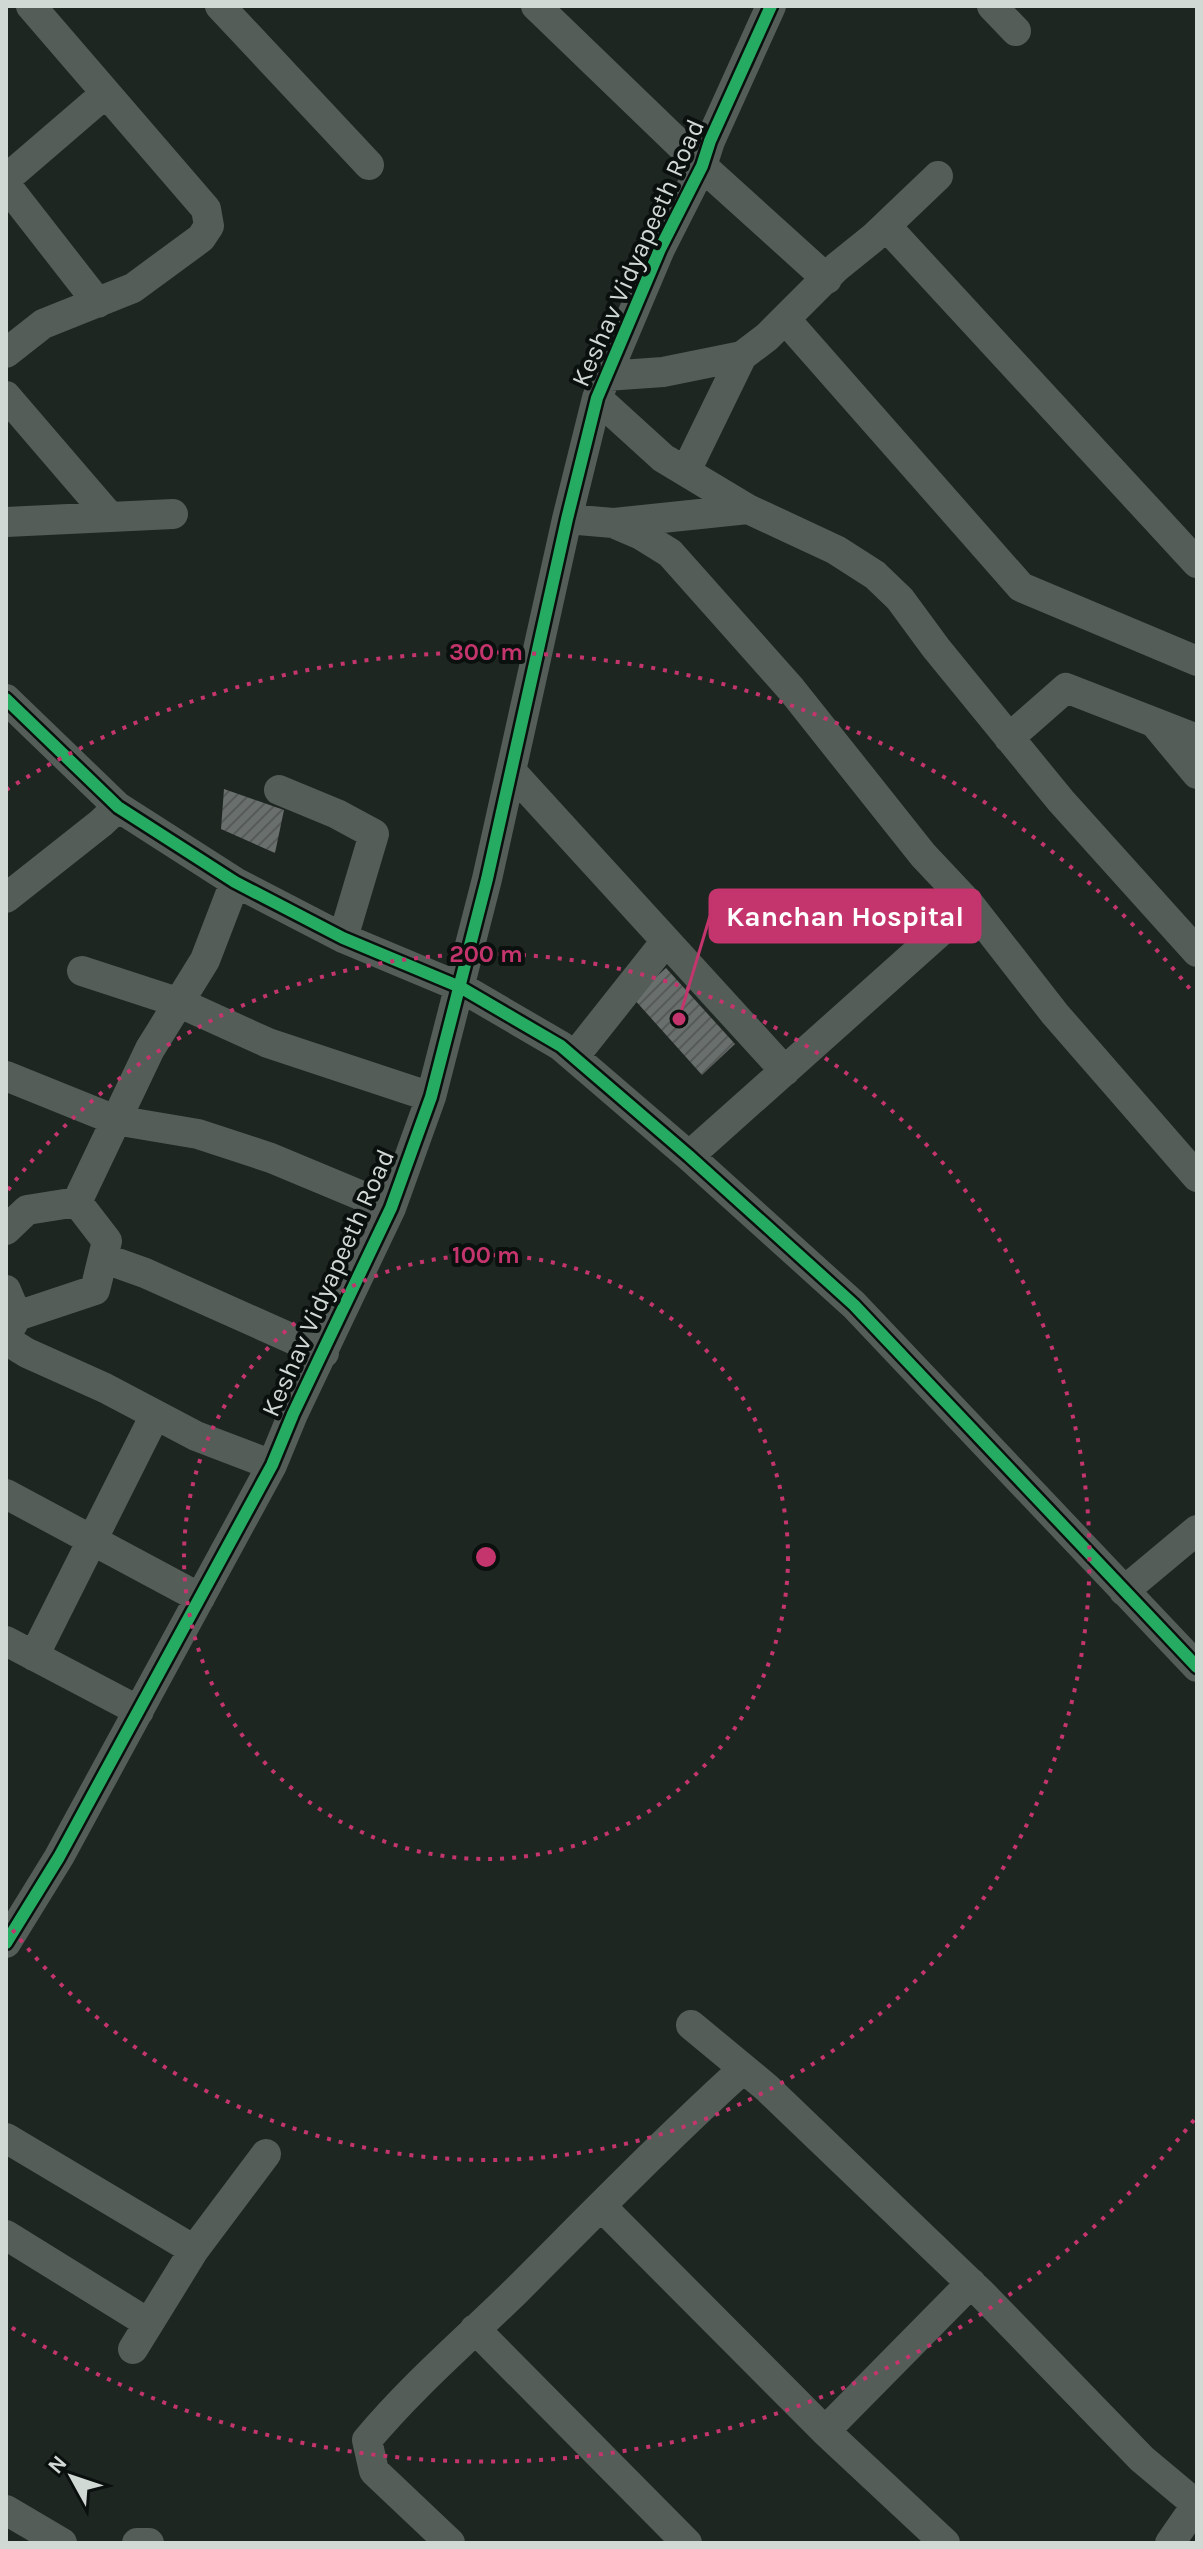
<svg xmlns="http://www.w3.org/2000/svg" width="1203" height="2549" font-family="Karla,sans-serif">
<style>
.building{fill:url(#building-hatch)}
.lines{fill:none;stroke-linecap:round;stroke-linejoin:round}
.minor{stroke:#545d58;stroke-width:30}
.cycleway-casing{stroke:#0a100d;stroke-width:17}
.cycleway{stroke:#26ab63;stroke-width:12}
.ring{fill:none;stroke:#c4356d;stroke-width:4;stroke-dasharray:4 8}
.labels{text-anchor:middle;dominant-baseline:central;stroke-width:8;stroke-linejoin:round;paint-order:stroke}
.street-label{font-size:26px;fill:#d0d9d4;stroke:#0a100d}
.centre{fill:#c4356d;stroke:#0a100d;stroke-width:4}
.ring-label{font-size:24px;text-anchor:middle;font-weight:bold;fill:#c4356d;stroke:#0a100d;stroke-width:8;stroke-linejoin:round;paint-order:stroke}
.leader{fill:none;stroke:#c4356d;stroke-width:3}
.callout-dot{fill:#c4356d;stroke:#0a100d;stroke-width:3}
.callout{fill:#c4356d;stroke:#c4356d;stroke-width:3}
.callout-label{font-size:28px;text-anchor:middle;font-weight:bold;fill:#fff}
</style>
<defs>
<pattern id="building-hatch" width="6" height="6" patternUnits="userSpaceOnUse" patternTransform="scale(2)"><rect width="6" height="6" fill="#696f6c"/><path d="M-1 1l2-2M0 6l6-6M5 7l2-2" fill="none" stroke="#565a58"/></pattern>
</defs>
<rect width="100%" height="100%" fill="#1e2622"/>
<path class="building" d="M224,789L284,810L275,853L221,829Z
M666,968L735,1044L702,1075L633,998Z"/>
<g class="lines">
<path class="minor" d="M220,6L369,165
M536,6L702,166L827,279
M992,6L1016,31
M6,179L106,93
M6,185L98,303
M886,226L1197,563
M786,320L1021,587L1197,661
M6,353L43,324L133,288L201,238L209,226L206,209L31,6
M606,376L663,372L742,356
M6,396L110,517
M597,398L663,458L748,509L836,550L875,575L900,599L936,648L1061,801L1197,952
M686,471L742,356L767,337L837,267L873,238L938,176
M567,519L613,523L641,535L670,553L791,689L923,855L970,905L1055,1014L1197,1177
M6,522L173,514
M614,523L748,509
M6,699L118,807L235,882L343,938L460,987L561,1046L689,1156L854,1305L1197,1667
M1157,726L1197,774
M1009,738L1066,688L1197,739
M511,771L785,1071
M279,790L337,814L374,834L343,938
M6,898L101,823L118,807
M82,971L180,1003L268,1043L431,1097
M574,1057L666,941
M6,1076L115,1120L198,1134L271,1158L391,1208
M689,1156L970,905
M6,1230L27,1210L77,1202
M103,1258L145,1273L324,1353
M6,1290L17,1316
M6,1336L17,1316L95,1290L107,1241L77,1202L150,1049L205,960L235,882
M6,1340L27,1353L105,1388L196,1436L272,1465
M6,1494L200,1598
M1124,1591L1197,1530
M6,1641L139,1711
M34,1656L155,1415
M6,1943L59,1857L272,1465L293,1414L391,1208L431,1097L487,879L567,519L597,398L660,249L702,166L710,141L771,6
M691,2025L767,2088L981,2293L1142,2459L1197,2505
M6,2138L194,2250
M602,2207L825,2431L945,2543
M6,2235L148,2323
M475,2329L687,2543
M133,2349L194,2250L266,2154
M825,2431L971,2283
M6,2510L62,2543
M137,2543H149
M450,2543L374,2471L367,2440C413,2385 466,2340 517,2290C592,2215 665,2140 743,2069
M1170,2543L1197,2504"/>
<g class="cycleway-casing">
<path id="cycleway" d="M6,699L118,807L235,882L343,938L460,987L561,1046L689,1156L854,1305L1197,1667
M6,1943L59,1857L272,1465L293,1414L391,1208L431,1097L487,879L567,519L597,398L660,249L702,166L710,141L771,6"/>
</g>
<use href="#cycleway" class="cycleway"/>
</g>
<g class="ring">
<circle cx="486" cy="1557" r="302"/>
<path d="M8 1190A603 603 0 1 1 8 1924"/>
<path d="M1194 2120A905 905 0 0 1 6 2324M6 790A905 905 0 0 1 1194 994"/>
</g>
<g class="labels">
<g class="street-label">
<text transform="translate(638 253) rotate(-66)">Keshav Vidyapeeth Road</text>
<text transform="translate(328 1283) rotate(-66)">Keshav Vidyapeeth Road</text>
</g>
</g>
<circle cx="486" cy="1557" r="12" class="centre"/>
<g class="ring-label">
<text x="486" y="660">300 m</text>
<text x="486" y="962">200 m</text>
<text x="486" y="1263">100 m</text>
</g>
<path class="leader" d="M679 1019L710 916"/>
<circle class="callout-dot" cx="679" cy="1019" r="8"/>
<rect class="callout" x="710" y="890" width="270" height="52" rx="8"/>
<g class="callout-label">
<text x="845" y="926">Kanchan Hospital</text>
</g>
<rect width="1203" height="2549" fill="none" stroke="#d0d9d4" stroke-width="16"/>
<g transform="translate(72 2477) rotate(310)" stroke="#0a100d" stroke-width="6" paint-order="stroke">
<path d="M0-6L14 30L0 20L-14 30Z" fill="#d0d9d4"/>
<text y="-12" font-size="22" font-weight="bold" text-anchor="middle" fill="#d0d9d4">N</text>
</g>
</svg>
